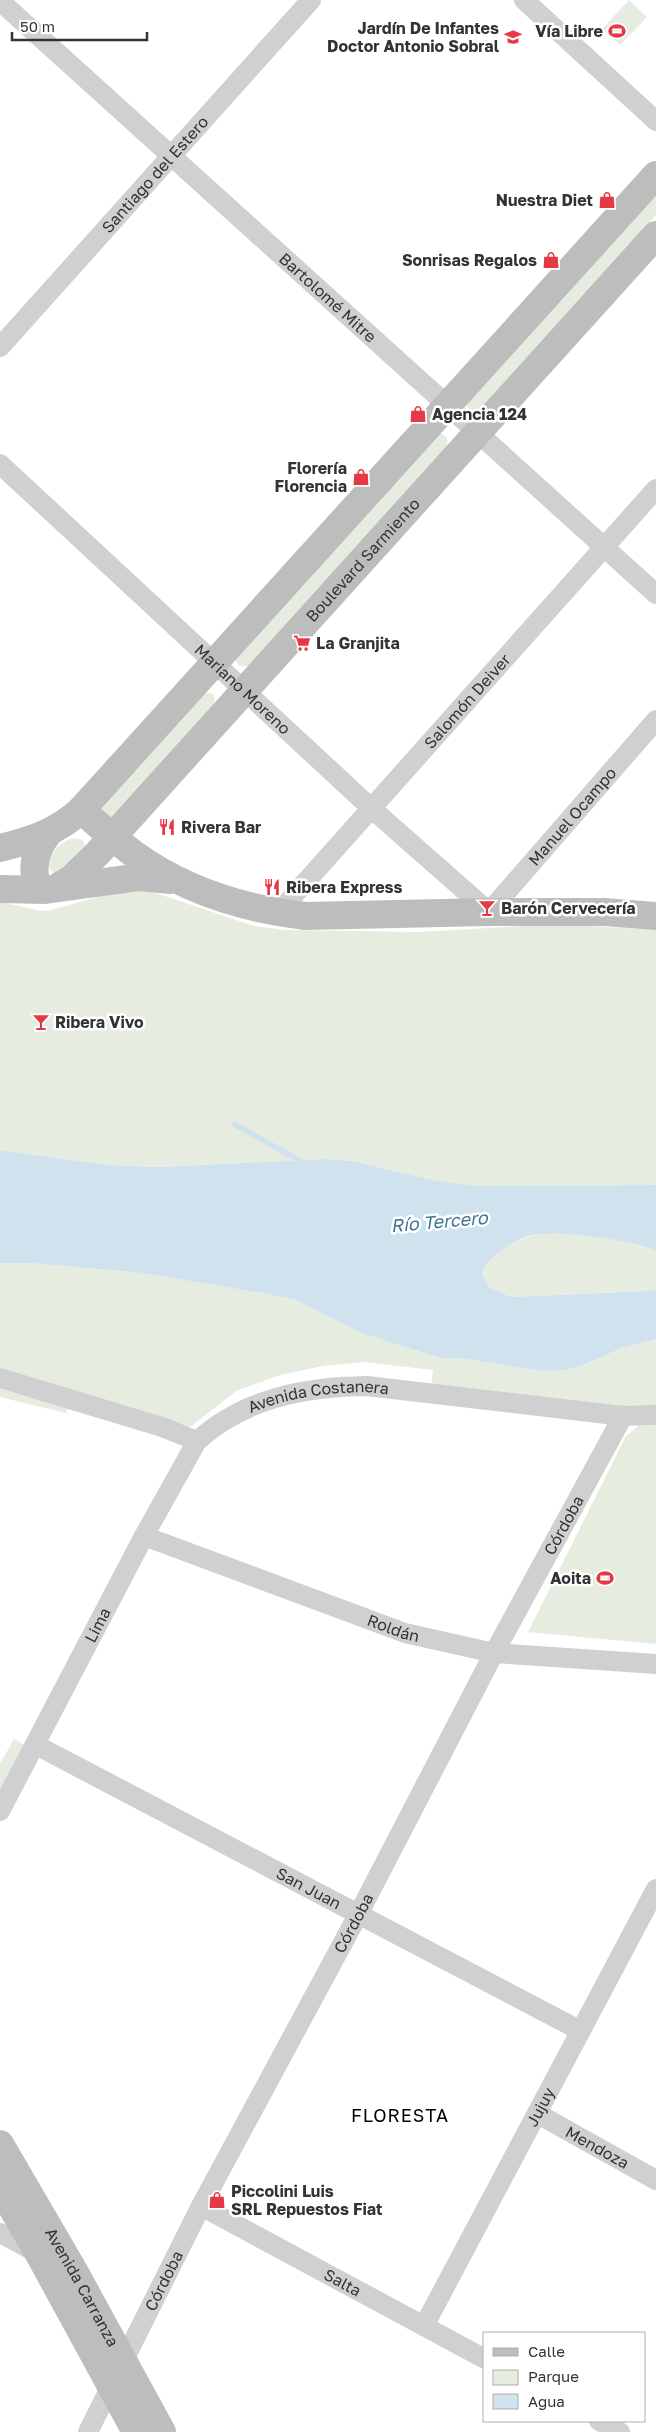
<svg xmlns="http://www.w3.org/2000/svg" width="656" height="2432" font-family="'Golos Text',sans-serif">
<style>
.green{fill:#e6ecdf}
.water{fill:#cfe2ee}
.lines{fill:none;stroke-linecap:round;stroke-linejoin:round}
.stream{stroke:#cfe2ee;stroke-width:5.5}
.street{stroke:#d0d0d0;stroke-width:20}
.secondary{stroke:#bdbdbd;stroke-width:28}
.labels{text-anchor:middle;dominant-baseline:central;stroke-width:5;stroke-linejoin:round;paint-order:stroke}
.poi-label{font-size:16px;font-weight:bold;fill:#333;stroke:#fff;text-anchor:start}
.street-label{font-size:16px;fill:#333;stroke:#fff}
.water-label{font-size:18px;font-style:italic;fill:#3f7597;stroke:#fff}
.neighbourhood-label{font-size:18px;letter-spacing:1px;fill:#000;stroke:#fff}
</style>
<rect width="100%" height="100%" fill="#fff"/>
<path class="green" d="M629,0L647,17L620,45L602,29Z
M656,190V215L480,410C474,414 469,411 466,405Z
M437,434H443L447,438V447L249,666H239L235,659Z
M204,692L213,694L215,699L214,705L112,818L104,819L100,807Z
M74,838L83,840L86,850L54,875L49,867C50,852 60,841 74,838Z
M119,891H150L254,926L286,930L420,932L555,924L656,930V1185L477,1186L432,1180L354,1161L325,1159L159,1167L108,1165L0,1150V902L42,911L51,910Z
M553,1232L622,1240L656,1251V1289L646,1291L511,1297L490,1288L482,1275C491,1245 526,1235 553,1232Z
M0,1263H30L142,1273L267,1294L295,1300L364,1334L440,1358L467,1359L522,1368L543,1371L583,1365L622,1348L656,1339V1410L431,1387L433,1370L364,1362L323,1366L280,1375L236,1391L190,1427L0,1369Z
M0,1389L68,1408L66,1413L0,1397Z
M656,1425V1644L528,1632L626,1436L638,1426Z
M14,1739L25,1745L0,1791V1764Z"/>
<path class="water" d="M0,1150L108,1165L159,1167L325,1159L354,1161L432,1180L477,1186L656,1185V1251C633,1242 613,1239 588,1236C554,1233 530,1228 500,1251C491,1258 485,1264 482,1275L490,1288L511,1297L646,1291L656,1289V1339L622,1348L583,1365L564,1370L543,1371L522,1368L467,1359L440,1358L364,1334L295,1300L267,1294L142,1273L30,1263H0Z"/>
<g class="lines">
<path class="stream" d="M234,1124L304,1163"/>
<g class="street">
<path d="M524,0L656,121"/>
<path id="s1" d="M0,1L656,594"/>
<path id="s2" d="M0,347L311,0"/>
<path id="s3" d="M0,464L371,808L489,912L656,720"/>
<path id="s4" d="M278,913L656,489"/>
<path id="s5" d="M0,1378L162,1427L197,1441C245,1398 304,1387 367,1386L623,1416L656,1415"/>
<path id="s6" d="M144,1536L405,1633L494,1653L656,1664"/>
<path id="s7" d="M36,1745L581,2031"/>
<path id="s8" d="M0,1811L144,1536L197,1441"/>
<path id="s9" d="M538,2114L656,2180"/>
<path id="s10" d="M201,2206L485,2359"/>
<path d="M0,2233L39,2254"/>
<path id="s11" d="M424,2326L656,1889"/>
<path d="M599,2421L620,2432"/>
<path id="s12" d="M88,2432L201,2206L359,1913L494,1653L623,1416"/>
</g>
<g class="secondary">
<path d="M81,810C99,825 116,841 134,854C184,890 245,909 305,916L489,912H604L656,916"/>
<path d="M0,848C32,840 57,832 81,810L656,175"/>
<path id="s13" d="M56,888L71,879L96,855L656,235"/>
<path d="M0,889L45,890L140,877L171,880"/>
<path d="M38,889C31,869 34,851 48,834"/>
<path id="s14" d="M0,2144L74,2271L162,2432"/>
<path d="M0,2187L39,2254L136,2432"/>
</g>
</g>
<defs>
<g id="stadium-bare" transform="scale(1.35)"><path d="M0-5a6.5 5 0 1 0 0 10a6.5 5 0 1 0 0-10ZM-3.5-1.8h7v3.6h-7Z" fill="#e63946" stroke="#fff" stroke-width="2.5" paint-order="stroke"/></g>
<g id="school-bare" transform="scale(1.35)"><path d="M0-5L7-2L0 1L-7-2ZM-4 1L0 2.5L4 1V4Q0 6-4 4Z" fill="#e63946" stroke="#fff" stroke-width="2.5" paint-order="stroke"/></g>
<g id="shop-bare" transform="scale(1.35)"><path d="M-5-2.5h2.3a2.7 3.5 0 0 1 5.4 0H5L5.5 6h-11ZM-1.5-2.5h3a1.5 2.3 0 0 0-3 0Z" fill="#e63946" stroke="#fff" stroke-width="2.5" paint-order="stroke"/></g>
<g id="supermarket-bare" transform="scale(1.35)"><path d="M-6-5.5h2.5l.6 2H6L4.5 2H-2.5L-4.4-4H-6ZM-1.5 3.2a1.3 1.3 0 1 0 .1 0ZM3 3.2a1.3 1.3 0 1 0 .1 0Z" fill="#e63946" stroke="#fff" stroke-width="2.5" paint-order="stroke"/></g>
<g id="restaurant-bare" transform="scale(1.35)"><path d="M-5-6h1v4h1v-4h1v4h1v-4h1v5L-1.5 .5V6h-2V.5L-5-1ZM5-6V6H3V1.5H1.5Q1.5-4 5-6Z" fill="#e63946" stroke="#fff" stroke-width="2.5" paint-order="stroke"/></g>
<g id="bar-bare" transform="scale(1.35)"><path d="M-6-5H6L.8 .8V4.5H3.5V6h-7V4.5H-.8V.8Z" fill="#e63946" stroke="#fff" stroke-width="2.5" paint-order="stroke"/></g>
</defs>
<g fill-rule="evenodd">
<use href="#stadium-bare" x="617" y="31"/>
<use href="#school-bare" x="513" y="37"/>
<use href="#shop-bare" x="607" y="200"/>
<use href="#shop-bare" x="551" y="260"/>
<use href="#shop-bare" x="418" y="414"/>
<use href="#shop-bare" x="361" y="477"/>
<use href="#supermarket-bare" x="302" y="643"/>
<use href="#restaurant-bare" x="167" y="827"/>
<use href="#restaurant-bare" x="272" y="887"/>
<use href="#bar-bare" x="487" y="908"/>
<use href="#bar-bare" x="41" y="1022"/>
<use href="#stadium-bare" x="605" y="1578"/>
<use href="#shop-bare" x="217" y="2200"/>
</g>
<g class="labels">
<g class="poi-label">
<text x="499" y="28" text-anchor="end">Jardín De Infantes<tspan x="499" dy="18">Doctor Antonio Sobral</tspan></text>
<text x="603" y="31" text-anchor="end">Vía Libre</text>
<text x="593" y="200" text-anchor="end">Nuestra Diet</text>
<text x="537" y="260" text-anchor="end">Sonrisas Regalos</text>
<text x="432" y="414">Agencia 124</text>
<text x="347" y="468" text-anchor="end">Florería<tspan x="347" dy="18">Florencia</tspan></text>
<text x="316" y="643">La Granjita</text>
<text x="181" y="827">Rivera Bar</text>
<text x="286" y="887">Ribera Express</text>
<text x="501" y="908">Barón Cervecería</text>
<text x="55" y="1022">Ribera Vivo</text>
<text x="591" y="1578" text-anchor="end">Aoita</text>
<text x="231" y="2191">Piccolini Luis<tspan x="231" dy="18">SRL Repuestos Fiat</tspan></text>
</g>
<g class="street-label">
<text stroke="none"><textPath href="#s2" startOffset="232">Santiago del Estero</textPath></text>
<text stroke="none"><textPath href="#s1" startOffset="442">Bartolomé Mitre</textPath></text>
<text stroke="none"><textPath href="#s13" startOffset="450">Boulevard Sarmiento</textPath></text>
<text stroke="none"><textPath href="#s3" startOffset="331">Mariano Moreno</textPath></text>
<text stroke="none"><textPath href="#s4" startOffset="284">Salomón Deiver</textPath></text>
<text stroke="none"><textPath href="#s3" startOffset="790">Manuel Ocampo</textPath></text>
<text stroke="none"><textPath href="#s5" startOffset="340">Avenida Costanera</textPath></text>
<text stroke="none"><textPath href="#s12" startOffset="1024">Córdoba</textPath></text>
<text stroke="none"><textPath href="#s8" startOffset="210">Lima</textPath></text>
<text stroke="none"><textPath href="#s6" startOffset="266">Roldán</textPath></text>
<text stroke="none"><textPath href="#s7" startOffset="308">San Juan</textPath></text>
<text stroke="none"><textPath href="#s12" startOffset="574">Córdoba</textPath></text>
<text stroke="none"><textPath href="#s11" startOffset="248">Jujuy</textPath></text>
<text stroke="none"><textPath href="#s9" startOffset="68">Mendoza</textPath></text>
<text stroke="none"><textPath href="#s12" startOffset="169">Córdoba</textPath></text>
<text stroke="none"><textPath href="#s10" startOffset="161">Salta</textPath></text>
<text stroke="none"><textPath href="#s14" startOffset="165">Avenida Carranza</textPath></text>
</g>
<g class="water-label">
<text transform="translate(439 1221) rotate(-5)">Río Tercero</text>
</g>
<g class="neighbourhood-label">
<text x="400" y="2115">FLORESTA</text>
</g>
</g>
<rect x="483" y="2332" width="162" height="90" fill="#ffffff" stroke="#adadad"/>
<rect x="493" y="2348" width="25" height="8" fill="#bdbdbd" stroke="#adadad"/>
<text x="528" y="2357" font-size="15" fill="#333333">Calle</text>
<rect x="493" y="2370" width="25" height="15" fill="#e6ecdf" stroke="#adadad"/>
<text x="528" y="2382" font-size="15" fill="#333333">Parque</text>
<rect x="493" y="2394" width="25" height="15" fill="#cfe2ee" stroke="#adadad"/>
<text x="528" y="2407" font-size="15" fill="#333333">Agua</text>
<path d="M12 32v8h135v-8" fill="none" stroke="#333333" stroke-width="2.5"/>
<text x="20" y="32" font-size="15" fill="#333333" stroke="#ffffff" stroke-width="4" paint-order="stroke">50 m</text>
</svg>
